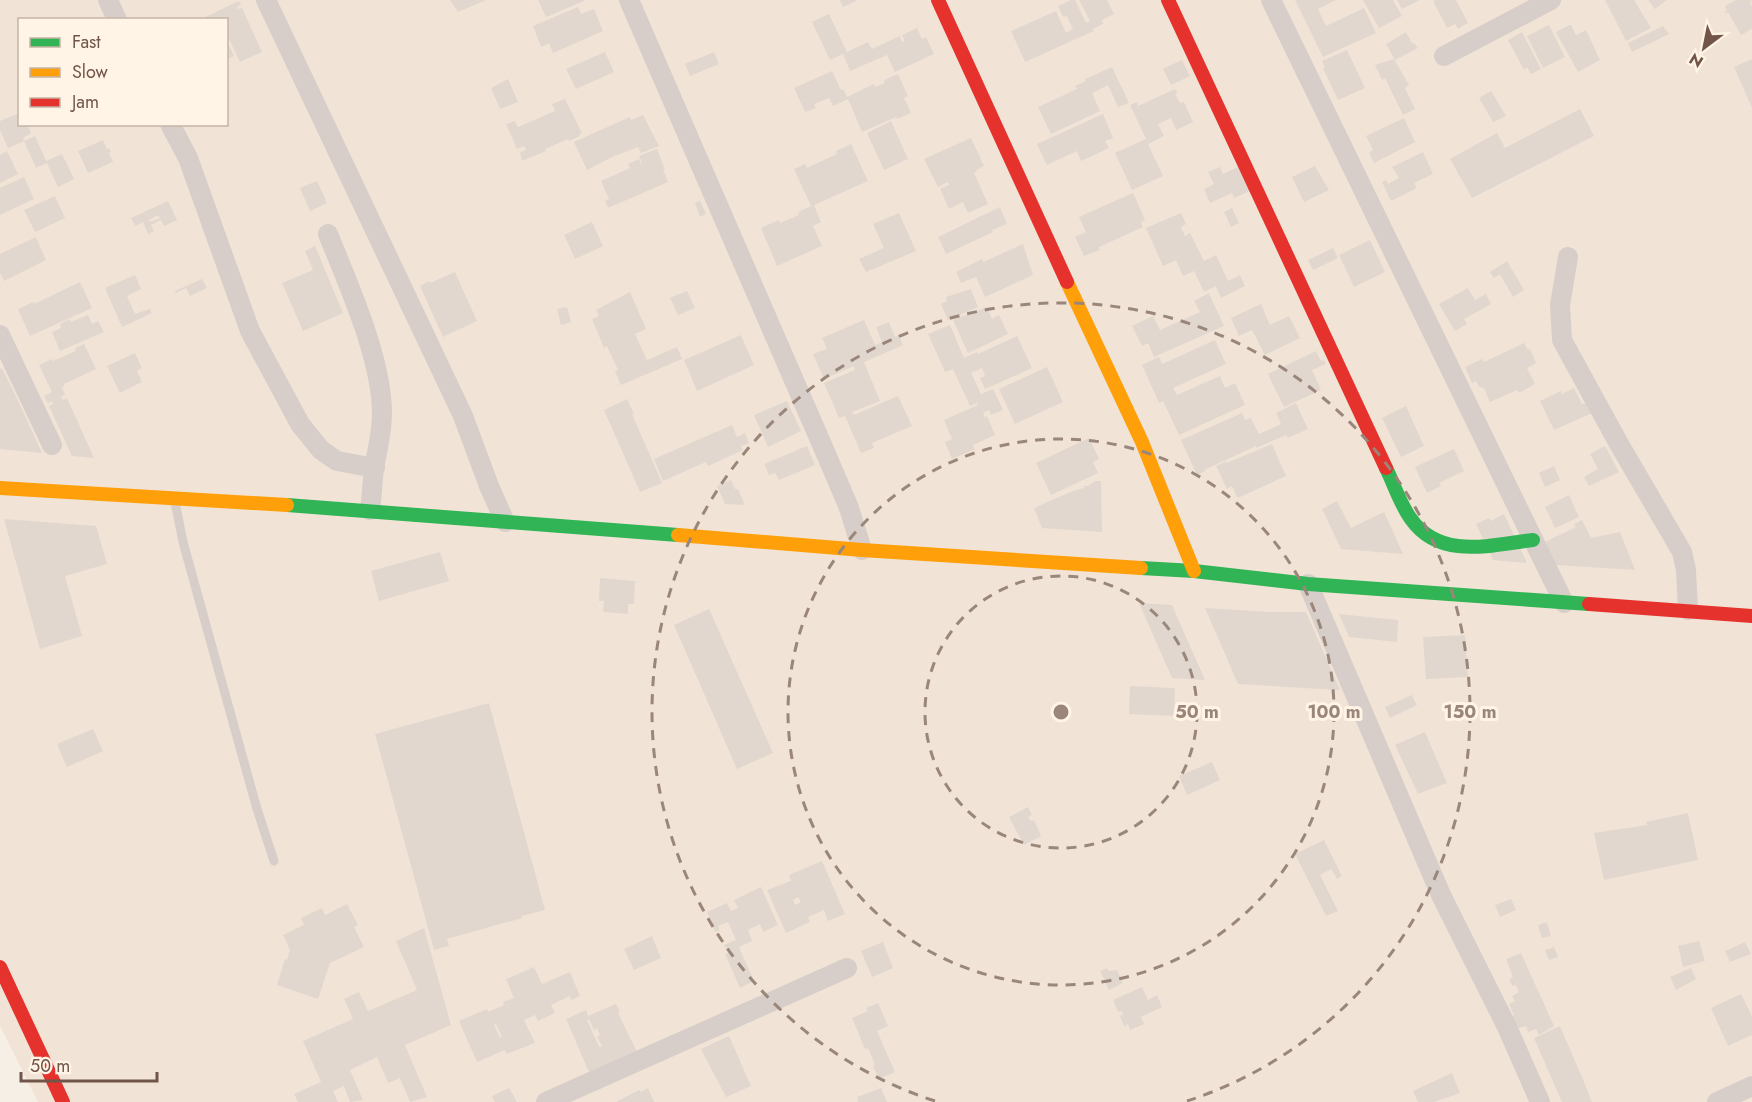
<svg xmlns="http://www.w3.org/2000/svg" width="1752" height="1102" font-family="Jost,sans-serif">
<style>
.residential{fill:#f1e4d6;fill-rule:evenodd}
.building{fill:#e1d7ce;fill-rule:evenodd}
.lines{fill:none;stroke-linecap:round;stroke-linejoin:round}
.lane{stroke:#d7cec9;stroke-width:9}
.street{stroke:#d7cec9;stroke-width:20}
.fast{stroke:#30b455;stroke-width:14}
.slow{stroke:#ff9f0a;stroke-width:14}
.jam{stroke:#e5322d;stroke-width:14}
.ring{fill:none;stroke:#9a867a;stroke-width:3;stroke-dasharray:10 8}
.centre{fill:#9a867a;stroke:#fff4e6;stroke-width:3}
.ring-label{font-size:18px;text-anchor:middle;font-weight:bold;fill:#9a867a;stroke:#fff4e6;stroke-width:6;stroke-linejoin:round;paint-order:stroke}
</style>
<rect width="100%" height="100%" fill="#f5efe6"/>
<path class="residential" d="M0,0H1752V1102H38L0,1026ZM20,20H226V124H20Z"/>
<path class="building" d="M450,0H486L458,12Z
M538,0H586L546,17Z
M840,0H858L843,7Z
M1071,0H1075L1086,23L1090,21L1079,0H1107L1114,14L1102,20L1103,24L1093,29L1094,31L1025,62L1011,31L1056,11L1066,33L1073,29L1067,16L1063,17L1058,6Z
M1295,0H1336L1318,9L1326,26L1364,8L1376,33L1323,57Z
M1363,0H1393L1402,16L1379,28Z
M1397,0H1420L1402,9Z
M1436,0H1456L1468,23L1458,29L1455,24L1447,28L1433,1Z
M1605,0H1634L1651,28L1626,41Z
M1648,0H1667L1655,9Z
M1736,0H1750L1752,2L1750,3L1752,6V29L1741,35L1728,12L1726,14L1725,11L1727,10L1725,6Z
M239,1L241,5L237,7L238,9L242,8L262,52L240,62L228,37L226,38V20H199Z
M578,7L581,14L594,9L603,31L553,53L549,43L541,47L533,26Z
M829,14L847,52L868,42L872,49L900,36L902,42L905,41L902,35L917,28L922,39L926,37L934,54L895,72L887,55L850,71L843,54L830,60L812,22Z
M1549,25L1565,57L1543,68L1527,36Z
M1569,25H1571L1576,35L1586,30L1600,60L1578,72L1556,32Z
M1663,26L1669,34L1632,52L1628,43Z
M1406,32L1412,43H1414L1418,48L1395,60L1386,44Z
M1522,32L1541,69L1531,74L1527,67L1524,70L1508,40Z
M228,43L234,56L228,59L226,56Z
M1347,50L1365,88L1338,100L1323,68L1325,67L1322,61Z
M605,52L614,72L576,89L566,69Z
M714,52L719,64L690,76L685,64Z
M1394,59L1409,85L1405,88L1415,109L1403,115L1385,78L1382,80L1375,65Z
M1752,59V108L1734,67Z
M1182,60L1190,76L1171,85L1163,69Z
M1112,67L1129,103L1118,107L1108,85L1092,93L1100,111L1051,134L1038,107L1077,89L1075,86L1086,81L1085,79Z
M832,71L841,90L843,89L847,97L874,84L875,87L885,83L884,80L898,74L908,96L904,98L911,113L897,119L896,117L862,132L848,99L833,106L829,98L814,104L816,108L805,112L794,88Z
M508,79L518,102L500,109L491,88Z
M1175,89L1178,93L1175,94L1180,103L1184,102L1193,122L1176,130L1171,118L1158,124L1164,136L1148,144L1163,176L1132,190L1115,153L1146,139L1130,105L1137,102L1138,106Z
M1491,91L1506,116L1493,122L1479,98Z
M565,99L582,133L579,134L580,136L569,141L568,139L545,149L546,151L522,161L520,152L526,150L524,146L517,149L506,124L515,121L518,127L555,111L552,104Z
M1580,109L1594,136L1472,198L1450,159L1497,133L1505,148Z
M20,113V124H27L31,133L23,138L24,141L35,136L47,163L36,168L24,141L8,148L0,130V121Z
M1103,114L1113,138L1105,141L1109,148L1081,161L1077,151L1047,165L1037,144Z
M643,115L659,146L641,153L638,147L612,157L587,170L574,142L630,117L631,120Z
M1404,118L1415,142L1374,163L1369,153L1373,150L1366,136Z
M891,121L908,159L884,170L867,133Z
M971,138L984,166L976,170L977,172L974,173L988,204L968,213L963,202L949,209L940,189L949,185L948,182L938,187L924,159Z
M103,140L107,149L109,148L111,152L109,153L113,162L88,173L78,151Z
M851,144L868,181L814,205L821,222L813,226L822,246L777,266L761,228L779,220L780,223L799,215L798,212L811,206L794,169L805,164L807,168L837,154L836,151Z
M657,149L665,169L663,170L668,182L608,208L605,201L609,199L601,181L630,168L628,164L639,159L641,164L642,163L639,156Z
M7,151L18,174L0,183V155Z
M1423,152L1433,174L1414,183L1417,188L1391,201L1382,182L1386,180L1388,184L1399,178L1392,167Z
M62,154L74,179L58,187L46,161Z
M1315,166L1329,190L1304,202L1292,177Z
M1220,167L1223,174L1238,167L1250,191L1234,198L1232,193L1210,203L1204,189L1214,184L1208,172Z
M24,177L34,199L0,215V188Z
M317,181L327,203L310,211L300,188Z
M1133,193L1145,220L1141,222L1143,227L1099,247L1100,250L1084,256L1075,237L1086,232L1079,217Z
M55,196L65,218L35,232L24,210Z
M168,201L177,220L164,226L161,220L151,225L154,231L148,234L143,222L135,226L131,218ZM158,215L160,218L150,222L149,220Z
M700,201L706,214L700,217L695,203Z
M1000,207L1007,224L992,230L993,232L946,254L938,237Z
M1232,208L1239,223L1231,227L1224,212Z
M899,213L916,251L866,272L859,259L884,248L873,224Z
M1181,213L1186,224L1181,227L1185,236L1190,233L1204,261L1216,255L1228,281L1240,275L1245,286L1221,298L1216,286L1204,292L1194,271L1183,276L1176,260L1163,266L1146,228Z
M592,222L603,246L575,259L564,235Z
M36,237L46,260L4,281L0,273V254Z
M1370,240L1385,272L1354,287L1339,255Z
M1023,244L1033,275L985,297L976,277L961,283L956,272L982,259L983,262Z
M315,246L343,313L303,331L282,283L313,270L305,251Z
M1333,248L1338,258L1313,270L1308,260Z
M1507,261L1524,290L1513,297L1500,274L1494,278L1490,272Z
M455,272L477,321L443,337L420,286L429,281L430,283Z
M135,275L141,289L127,296L135,314L150,309L152,313L122,327L105,288Z
M202,279L207,288L190,296L186,288L176,293L175,291Z
M80,282L92,308L30,336L18,309L33,302L34,304Z
M1468,288L1475,300L1486,294L1491,304L1464,319L1467,324L1455,331L1439,304Z
M971,289L978,307L948,320L941,304L947,301L946,297Z
M687,291L695,308L678,315L670,298Z
M630,292L646,329L635,334L647,360L677,347L682,359L621,385L615,371L618,370L607,346L604,348L592,319L599,316L596,310Z
M1209,293L1224,326L1154,357L1148,343L1142,346L1132,326L1153,316L1160,330L1200,312L1194,301Z
M1261,304L1270,325L1289,316L1300,338L1265,355L1252,330L1239,336L1231,318Z
M567,307L571,322L561,325L557,309Z
M987,307L992,319L999,315L1008,334L968,353L953,320Z
M88,315L92,324L98,321L104,332L60,351L52,332L61,328L60,324L70,319L71,322Z
M864,320L875,345L882,342L876,327L889,322L895,337L899,335L903,345L864,362L880,401L852,412L854,415L898,396L912,426L872,443L874,448L861,453L845,416L839,418L824,383L855,370L854,366L824,379L813,354L827,349L822,338Z
M950,325L964,358L977,352L978,354L1017,336L1032,368L985,389L980,378L985,376L982,368L971,373L981,394L993,389L1003,410L991,415L989,410L983,413L985,418L987,416L995,435L973,445L975,449L952,459L945,442L952,439L944,420L978,405L977,403L970,406L953,369L945,372L928,334Z
M741,335L754,365L697,391L684,360Z
M1215,340L1226,364L1173,388L1177,395L1220,376L1225,388L1235,383L1245,405L1179,435L1163,401L1159,403L1142,365L1159,357L1162,364Z
M1524,343L1528,350L1530,349L1536,363L1527,368L1535,384L1519,393L1517,390L1490,402L1484,388L1479,387L1476,381L1472,383L1465,367L1482,359L1484,362Z
M84,344L96,369L64,384L65,386L62,387L65,395L61,397L63,400L67,398L94,458L72,456L49,406L53,404L52,401L48,403L44,396L52,392L39,365L52,359L53,361L76,351L75,348Z
M1316,351L1321,361L1324,360L1326,364L1312,370L1321,390L1284,407L1268,374Z
M135,353L142,368L137,371L142,382L120,393L107,366Z
M1047,367L1063,402L1015,424L999,389Z
M2,368L15,394L42,453L0,449V369Z
M1574,388L1582,404L1586,403L1592,413L1554,430L1540,401L1561,391L1562,394Z
M627,399L634,414H632L662,483L640,492L604,410Z
M787,401L801,431L768,447L754,415Z
M1296,403L1308,429L1288,438L1286,435L1256,448V446L1204,470L1205,471L1197,475L1181,440L1242,413L1245,420L1251,418L1259,434L1281,424L1276,413Z
M1406,406L1424,446L1401,457L1382,418Z
M732,425L737,437L745,433L749,443L741,446L743,450L708,466L706,462L663,481L654,459Z
M1089,438L1099,459L1093,462L1098,473L1051,495L1036,463Z
M1272,444L1286,476L1240,497H1237L1232,486L1227,489L1216,466L1227,461V463Z
M807,446L815,465L779,480L775,473L769,475L764,464Z
M1605,446L1619,472L1589,486L1584,477L1598,469L1590,454Z
M1454,449L1464,471L1439,483L1441,486L1427,493L1415,467Z
M1554,466L1560,480L1545,487L1539,473Z
M731,480L735,489H738L745,505L725,504L717,486Z
M1095,481H1101L1102,532L1042,528L1034,508L1073,491L1084,488V486H1088Z
M1569,495L1579,517L1555,528L1545,507Z
M1337,501L1351,528L1384,512L1403,554L1341,549L1322,509Z
M1504,514L1527,563L1493,560L1476,524L1489,518L1491,521Z
M4,519L96,526L107,564L65,576L82,636L40,649Z
M1582,520L1591,538L1620,532L1635,570L1556,565L1545,542L1576,527L1574,524Z
M440,552L449,581L379,601L371,571Z
M600,578L635,581L634,604H628V614L603,612L604,601H599Z
M1139,603L1172,605L1205,680L1172,678Z
M1205,608L1270,612H1306L1340,690L1238,684Z
M709,609L773,753L737,769L674,625Z
M1339,614L1398,620L1397,642L1349,637Z
M1465,635L1468,677L1426,679L1423,637Z
M1130,686L1175,688L1174,716L1129,714Z
M1412,695L1417,705L1390,718L1385,707Z
M489,703L545,910L522,916V918L447,939L449,946L434,950L375,734Z
M93,729L103,751L67,767L57,744Z
M1425,732L1447,783L1418,794L1395,745Z
M1212,762L1220,780L1187,795L1179,776Z
M1028,807L1032,815L1028,817L1031,821L1034,820L1041,836L1024,845L1009,817Z
M1688,813L1698,860L1604,880L1594,833L1647,825L1646,822Z
M1324,840L1342,876L1337,879L1331,869L1320,875L1338,911L1326,916L1295,854Z
M822,861L845,914L828,921L824,910L808,917L810,922L786,933L767,890L791,881L789,875ZM798,897L801,902L795,905L793,900Z
M761,887L778,925L763,932L760,924L748,930L752,941L739,947L754,981L740,988L725,954L728,953L724,945L736,940L728,922L718,926L720,930L715,932L707,912L727,903L731,911L738,908L734,900Z
M1511,899L1516,910L1500,917L1495,905Z
M347,904L358,925L354,927L364,947L330,963L318,999L277,985L285,959L287,960L290,950L283,935L304,925L301,918L322,908L325,915Z
M1547,922L1551,936L1542,938L1538,925Z
M424,928L451,1025L405,1045L427,1097L410,1102L400,1078L388,1083L377,1057L350,1070L363,1100L350,1102L344,1086L333,1091L338,1102H298L294,1094L321,1082L303,1041L353,1019L344,999L359,992L368,1011L417,990L396,941Z
M652,936L661,958L634,970L624,949Z
M1699,941L1705,961L1683,967L1678,946Z
M883,942L893,968L872,977L861,951Z
M1745,942L1751,954L1730,962L1725,951Z
M1554,947L1558,957L1549,960L1545,950Z
M1521,953L1554,1026L1539,1035L1536,1029L1528,1032L1526,1026L1516,1029L1511,1017L1514,1015L1509,1004L1515,1001L1512,996L1519,992L1516,985L1512,986L1510,982V979L1513,977L1506,959Z
M534,967L542,984L570,972L580,996L571,1000L570,996L551,1005L555,1013L538,1021L535,1015L524,1020L535,1043L507,1054L505,1050L477,1062L459,1021L487,1009L488,1012L504,1005L503,1002L514,998L506,979ZM496,1024L502,1037L500,1038L494,1025Z
M1107,968L1108,971L1117,970L1123,983L1109,990L1100,971Z
M1691,968L1696,979L1676,990L1670,977Z
M1142,987L1148,1000L1157,995L1162,1007L1141,1017L1144,1024L1130,1030L1128,1024L1124,1026L1120,1016L1123,1014L1122,1011L1118,1012L1113,1000Z
M1741,994L1752,1016V1035L1728,1046L1711,1008Z
M878,1003L888,1026L877,1031L895,1072L879,1079L873,1066L875,1065L868,1048L865,1049L852,1018L868,1011L866,1008Z
M616,1004L620,1012L618,1013L637,1052L589,1072L566,1019L586,1010L588,1016ZM589,1019L594,1030L597,1028L600,1035L597,1037L602,1046L599,1047L587,1020Z
M1560,1026L1584,1082L1592,1102H1562L1534,1038Z
M729,1036L751,1086L726,1097L701,1049Z
M1452,1073L1460,1093L1434,1102H1418L1413,1091Z
M509,1088L517,1102H495L492,1096Z
M648,1088L654,1102H616L637,1091L640,1090L641,1092Z
M881,1088L887,1102H858L857,1097Z"/>
<g class="lines">
<path class="lane" d="M175,502L183,542L257,809L274,861"/>
<path class="street" d="M108,0L117,20
M266,0L463,416L489,486L505,522
M629,0L826,454L849,508L862,550
M1271,0L1564,603
M1444,56L1551,0
M170,124L188,158L250,331L300,424L321,450L337,461L375,468
M328,234C349,286 382,359 382,414C382,433 377,451 374,469C372,483 372,497 370,510
M1568,257L1560,305L1562,340L1619,444L1682,552L1686,570L1688,610
M0,335L52,445
M1308,584L1441,895L1507,1027L1540,1102
M546,1102L847,968
M1717,1102L1752,1086"/>
<path class="fast" d="M1386,468C1394,484 1400,504 1411,519C1440,560 1491,545 1533,540
M287,505L678,535
M1141,568L1194,571L1308,584L1589,604"/>
<path class="slow" d="M1067,282L1142,442L1194,571
M0,488L287,505
M678,535L862,550L1141,568"/>
<path class="jam" d="M938,0L1067,282
M1168,0L1386,468
M1589,604L1752,616
M0,967L63,1102"/>
</g>
<g class="ring">
<circle cx="1061" cy="712" r="136"/>
<circle cx="1061" cy="712" r="273"/>
<path d="M935 1101A409 409 0 1 1 1187 1101"/>
</g>
<circle cx="1061" cy="712" r="9" class="centre"/>
<g class="ring-label">
<text x="1197" y="718">50 m</text>
<text x="1334" y="718">100 m</text>
<text x="1470" y="718">150 m</text>
</g>
<rect x="18" y="18" width="210" height="108" fill="#fff4e6" stroke="#c6b4a7" stroke-width="1.5"/>
<rect x="30" y="38" width="30" height="9" fill="#30b455" stroke="#c6b4a7" stroke-width="1.5"/>
<text x="72" y="48" font-size="18" fill="#715549">Fast</text>
<rect x="30" y="68" width="30" height="9" fill="#ff9f0a" stroke="#c6b4a7" stroke-width="1.5"/>
<text x="72" y="78" font-size="18" fill="#715549">Slow</text>
<rect x="30" y="98" width="30" height="9" fill="#e5322d" stroke="#c6b4a7" stroke-width="1.5"/>
<text x="72" y="108" font-size="18" fill="#715549">Jam</text>
<g transform="translate(1704 48) rotate(212)" stroke="#fff4e6" stroke-width="4.5" paint-order="stroke">
<path d="M0-4.5L10 22L0 15L-10 22Z" fill="#715549"/>
<text y="-9" font-size="16" font-weight="bold" text-anchor="middle" fill="#715549">N</text>
</g>
<path d="M21 1072v9h136v-9" fill="none" stroke="#715549" stroke-width="3"/>
<text x="30" y="1072" font-size="18" fill="#715549" stroke="#fff4e6" stroke-width="4.5" paint-order="stroke">50 m</text>
</svg>
